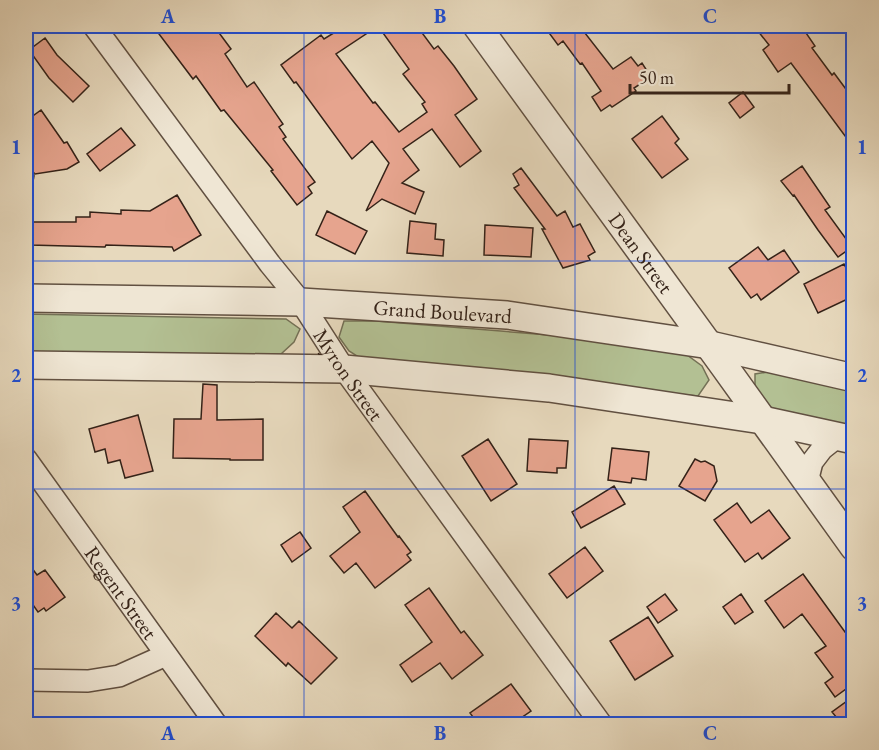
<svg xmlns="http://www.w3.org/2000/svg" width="879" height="750" font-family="'EB Garamond',serif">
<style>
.green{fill:#b3c093;stroke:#747156;stroke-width:1.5}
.building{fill:#e6a48e;stroke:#342218;stroke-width:1.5}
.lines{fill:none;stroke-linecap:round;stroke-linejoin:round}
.service-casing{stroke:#615041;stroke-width:14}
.minor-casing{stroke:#615041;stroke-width:24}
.tertiary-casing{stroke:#615041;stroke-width:30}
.service{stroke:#efe6d4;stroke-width:10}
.minor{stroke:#efe6d4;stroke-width:21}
.tertiary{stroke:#efe6d4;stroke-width:27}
.grid{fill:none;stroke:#1d4ed8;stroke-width:1.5;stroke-opacity:0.55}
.labels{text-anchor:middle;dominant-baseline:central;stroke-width:4.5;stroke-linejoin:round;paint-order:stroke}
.street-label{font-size:21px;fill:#342218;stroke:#efe6d4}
.neatline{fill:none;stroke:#1d4ed8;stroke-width:2}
.grid-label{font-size:20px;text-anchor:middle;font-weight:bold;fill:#1d4ed8}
</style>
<rect width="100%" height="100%" fill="#e7d9bd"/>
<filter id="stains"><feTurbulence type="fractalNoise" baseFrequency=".00333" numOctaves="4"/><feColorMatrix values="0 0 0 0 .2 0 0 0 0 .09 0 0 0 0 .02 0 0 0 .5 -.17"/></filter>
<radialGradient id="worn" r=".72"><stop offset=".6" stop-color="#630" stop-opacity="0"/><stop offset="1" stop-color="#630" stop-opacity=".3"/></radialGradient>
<path class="green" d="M26,314L286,319L300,329L294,342L281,354L252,355L26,352Z
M344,321H376L561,336L687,355L702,366L709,380L698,396L368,363L349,351L339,337Z
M774,371L853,388V428L770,411L755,390V374Z"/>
<path class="building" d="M153,26H214L231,49L225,54L247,87L254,82L283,124L279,127L286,137L283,139L315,182L308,187L312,193L297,205L271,171L273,170L224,110L221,111L196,76L193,79Z
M345,26H378L336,54L373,103L375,102L399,132L427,112L422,104L425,102L403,74L409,69L378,26H417L434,49L438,46L454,66L477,99L455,115L481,151L460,167L432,129L403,149L419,170L402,183L424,192L415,214L382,199L366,211L389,163L372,141L352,159L296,82L294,83L281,65L321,35L324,39Z
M544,26H584L581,28L613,69L631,57L638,66L642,63L651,77L634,88L636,91L612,107L610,105L601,111L592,97L601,91L582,63L580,64L563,41L558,45Z
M754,26H793L797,31L802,27L815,46L812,48L832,75L834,73L854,100V148L791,63L778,72L763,50L769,45Z
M45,38L57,55L89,86L73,102L49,78L29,50Z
M743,92L754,107L740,118L729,103Z
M41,110L64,143L67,142L79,162L67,169L35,174L30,169L26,134V121Z
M662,116L679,139L675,143L688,159L662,178L632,139Z
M121,128L135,145L100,171L87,154Z
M802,166L830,207L825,210L852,247L838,257L818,230L794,195L793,196L781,181Z
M521,168L557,216L565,211L573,227L580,224L595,252L588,256L590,260L563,268L542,229H545L514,188L519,185L513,174Z
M177,195L201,235L174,251L172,247L106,245L105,247L30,245V243H26V222H76V217H90V212L121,214V210L150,211Z
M327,211L367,231L355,254L316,235Z
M410,221L436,224L435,239L444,240L443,256L407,253Z
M485,225L533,228L531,257L484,255Z
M758,247L768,260L784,250L799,272L761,300L757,294L751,298L729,268Z
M844,264L854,284V296L818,313L804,284Z
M203,384L217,385V420L263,419V460H230V459L173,458L174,419H201Z
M138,415L153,471L125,478L120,460L108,463L105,449L95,452L89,429Z
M488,439L517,484L491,501L462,456Z
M529,439L568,441L566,468H557V473L527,471Z
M612,448L649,452L646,480L632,478L631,483L608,480Z
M695,459L701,462L705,461L714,466L717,481L705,501L679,486Z
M614,486L625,504L581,528L572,512Z
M365,491L398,537L399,536L411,552L407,555L411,560L375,588L356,563L344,573L330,556L360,532L343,507Z
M737,503L751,523L769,510L790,538L762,559L758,553L745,562L714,520Z
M300,532L311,548L292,562L281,545Z
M585,547L603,571L567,598L549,574Z
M26,560L37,575L45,570L65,597L46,611L44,608L38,612L26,595Z
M803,574L845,632L847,631L854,641V666L846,671L854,681V683L835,697L825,683L833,677L815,653L826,646L802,614L784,628L765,601Z
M429,588L461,633L464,631L483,655L452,679L440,663L412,682L400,665L432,642L405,605Z
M665,594L677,610L658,623L647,607Z
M741,594L753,612L735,624L723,607Z
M276,613L292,628L299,621L337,658L311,684L288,663L286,666L255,636Z
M648,617L673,656L635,680L610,641Z
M511,684L531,711L512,724H478L470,713Z
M854,696V716L842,724L832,712Z"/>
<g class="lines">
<g class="service-casing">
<path id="service" d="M26,175L28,176"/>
</g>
<g class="minor-casing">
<g id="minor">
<path id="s1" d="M94,26L270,264L301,302L344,369L601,724"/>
<path id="s2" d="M26,459L216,724"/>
<path d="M807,482L812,462L822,449L837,437"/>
<path d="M26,680L88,681L119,676L166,655"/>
</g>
</g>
<g class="tertiary-casing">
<g id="tertiary">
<path id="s3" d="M477,26L724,366L854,547"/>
<path id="s4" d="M26,298L301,302L507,315L710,345L854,378"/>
<path d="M26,365L344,369L549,388L762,420L854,440"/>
</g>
</g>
<use href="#service" class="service"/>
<use href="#minor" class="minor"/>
<use href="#tertiary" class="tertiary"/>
</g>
<path class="grid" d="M304,26V724M575,26V724M26,261H854M26,489H854"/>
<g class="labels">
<g class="street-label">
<text stroke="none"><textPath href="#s3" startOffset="280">Dean Street</textPath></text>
<text stroke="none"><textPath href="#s4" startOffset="417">Grand Boulevard</textPath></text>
<text stroke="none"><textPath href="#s1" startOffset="432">Myron Street</textPath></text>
<text stroke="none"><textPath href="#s2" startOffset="164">Regent Street</textPath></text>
</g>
</g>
<rect width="879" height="750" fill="none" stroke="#e7d9bd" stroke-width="66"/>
<path d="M630 84v9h159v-9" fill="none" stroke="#342218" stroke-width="3"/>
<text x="639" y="84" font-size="18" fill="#342218" stroke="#efe6d4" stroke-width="4.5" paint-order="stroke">50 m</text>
<rect x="33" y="33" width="813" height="684" class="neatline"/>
<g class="grid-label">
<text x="168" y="23">A</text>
<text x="440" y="23">B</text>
<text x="710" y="23">C</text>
<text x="16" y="154">1</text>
<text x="862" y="154">1</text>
<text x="16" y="382">2</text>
<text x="862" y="382">2</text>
<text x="16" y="610">3</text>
<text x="862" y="610">3</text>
<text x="168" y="740">A</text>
<text x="440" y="740">B</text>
<text x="710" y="740">C</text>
</g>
<rect width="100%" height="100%" filter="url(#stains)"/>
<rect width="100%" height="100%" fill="url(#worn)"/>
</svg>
